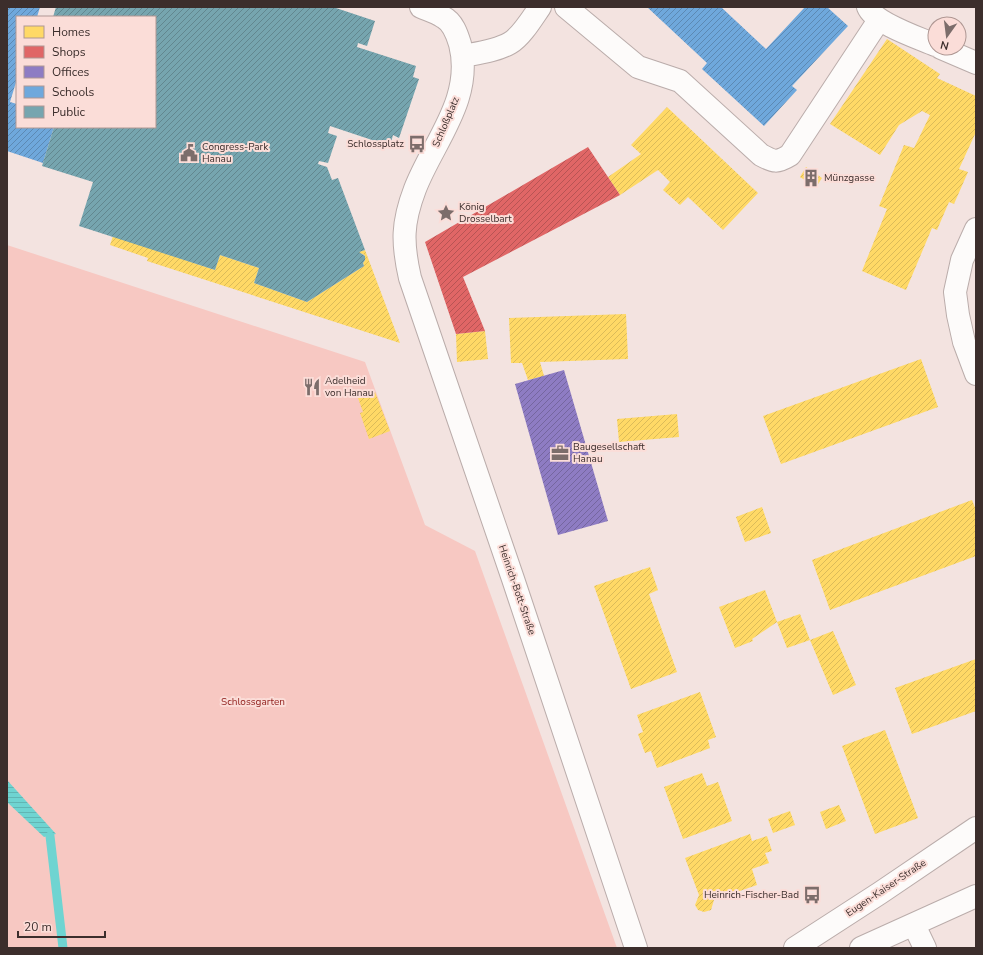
<svg xmlns="http://www.w3.org/2000/svg" width="983" height="955" font-family="'Nunito Sans',sans-serif">
<style>
.park{fill:#f7c8c2}
.water{fill:url(#water-rules)}
.homes{fill:url(#homes-hatch)}
.shops{fill:url(#shops-hatch)}
.offices{fill:url(#offices-hatch)}
.schools{fill:url(#schools-hatch)}
.public{fill:url(#public-hatch)}
.lines{fill:none;stroke-linecap:round;stroke-linejoin:round}
.stream{stroke:#6fd4d1;stroke-width:9}
.street-casing{stroke:#baacaa;stroke-width:24}
.secondary-casing{stroke:#baacaa;stroke-width:24}
.street{stroke:#fdfbfa;stroke-width:22}
.secondary{stroke:#fdfbfa;stroke-width:22}
.labels{text-anchor:middle;dominant-baseline:central;stroke-width:4;stroke-linejoin:round;paint-order:stroke}
.street-label{font-size:10px;fill:#3c2e2c;stroke:#fbddd8}
.poi-label{font-size:10px;fill:#3c2e2c;stroke:#fbddd8;text-anchor:start}
.park-label{font-size:10px;fill:#8f1c19;stroke:#fbddd8}
</style>
<defs>
<pattern id="water-rules" width="6" height="5" patternUnits="userSpaceOnUse"><rect width="6" height="5" fill="#6fd4d1"/><path d="M0 2.5h6" fill="none" stroke="#61b6b4"/></pattern>
<pattern id="homes-hatch" width="6" height="6" patternUnits="userSpaceOnUse"><rect width="6" height="6" fill="#ffd966"/><path d="M-1 1l2-2M0 6l6-6M5 7l2-2" fill="none" stroke="#dbbb59"/></pattern>
<pattern id="shops-hatch" width="6" height="6" patternUnits="userSpaceOnUse"><rect width="6" height="6" fill="#e06666"/><path d="M-1 1l2-2M0 6l6-6M5 7l2-2" fill="none" stroke="#b75454"/></pattern>
<pattern id="offices-hatch" width="6" height="6" patternUnits="userSpaceOnUse"><rect width="6" height="6" fill="#8e7cc3"/><path d="M-1 1l2-2M0 6l6-6M5 7l2-2" fill="none" stroke="#75669f"/></pattern>
<pattern id="schools-hatch" width="6" height="6" patternUnits="userSpaceOnUse"><rect width="6" height="6" fill="#6fa8dc"/><path d="M-1 1l2-2M0 6l6-6M5 7l2-2" fill="none" stroke="#5c89b3"/></pattern>
<pattern id="public-hatch" width="6" height="6" patternUnits="userSpaceOnUse"><rect width="6" height="6" fill="#76a5af"/><path d="M-1 1l2-2M0 6l6-6M5 7l2-2" fill="none" stroke="#62878f"/></pattern>
</defs>
<rect width="100%" height="100%" fill="#f3e3e0"/>
<path class="park" d="M7,245L365,362L425,525L475,551L617,948H7Z"/>
<path class="water" d="M7,780L56,834L44,837L7,802Z"/>
<path class="homes" d="M887,39L940,74L937,78L976,96V132L959,169L968,172L954,204L949,202L937,230L932,228L906,290L862,271L887,209L879,206L904,145L914,148L930,115L922,111L899,125L880,155L830,124Z
M667,107L758,193L723,230L688,197L680,205L663,190L670,182L658,170L620,195L608,177L641,154L631,145Z
M806,167L822,178L816,187L800,177Z
M113,236L215,270L220,255L259,268L254,283L307,302L364,266L363,263L365,260V256L363,254L356,253L365,250L400,343L147,261L148,258L110,245Z
M626,314L628,359L540,362L544,376L528,380L522,363H511L509,318Z
M485,331L488,359L457,362L456,334Z
M921,359L938,407L781,464L763,416Z
M375,392L390,431L369,439L360,413L363,412L358,398Z
M677,414L679,437L619,442L617,419Z
M972,500L976,510V556L830,610L812,560Z
M762,507L771,533L745,542L736,517Z
M650,567L658,590L649,594L677,672L631,689L594,586Z
M765,590L777,622L800,614L810,640L833,631L856,685L833,695L810,640L787,648L777,622L752,639L753,641L735,648L719,607Z
M976,659V711L912,734L895,688Z
M700,692L716,737L708,740L710,748L657,768L651,751L645,753L638,734L643,732L637,715Z
M885,730L918,818L875,834L842,746Z
M702,773L707,786L718,782L732,821L683,839L664,787Z
M839,805L846,821L826,829L820,812Z
M790,811L795,825L773,833L768,819Z
M750,834L752,841L767,836L772,851L765,853L769,863L752,869L757,885L714,900L711,910L704,912L698,910L695,905L699,895L685,858Z"/>
<path class="shops" d="M588,147L620,195L463,277L485,331L456,334L425,242Z"/>
<path class="offices" d="M564,370L608,521L558,535L515,384Z"/>
<path class="schools" d="M7,7H40L37,17H17V79L10,102L17,104V127H54L43,163L7,151Z
M647,7H721L766,49L805,7H827L848,26L792,86L797,90L764,126L702,69L707,63Z"/>
<path class="public" d="M56,7H333L375,21L367,46L358,43L357,47L416,66L413,77L419,79L399,138L393,135L390,146L330,126L328,133L337,136L328,163L319,161L318,164L327,167L332,180L338,178L365,250L359,252L365,256V260L363,263L364,266L307,302L254,283L259,268L220,255L215,270L79,226L93,182L42,166L54,127H155V17H53Z"/>
<g class="lines">
<path class="stream" d="M50,836L63,948"/>
<g class="street-casing">
<path id="street" d="M421,7C428,10 436,12 443,17C453,22 457,34 460,44C474,99 433,142 415,189C402,223 402,243 410,278L513,579L636,948
M566,7L638,67L680,81L761,155C774,162 777,163 790,155L879,20
M868,7C874,23 919,38 935,45
M941,48L976,63
M463,56C479,53 496,51 510,43C521,37 533,17 540,7
M976,229L962,260L955,292L958,315L964,342L976,374
M914,925L925,948"/>
</g>
<g class="secondary-casing">
<path id="secondary" d="M795,948L880,893L976,828
M861,948L976,896"/>
</g>
<use href="#street" class="street"/>
<use href="#secondary" class="secondary"/>
</g>
<defs>
<g id="bus-bare" transform="scale(1.38)"><path d="M-5-6H5V4H4V6H2V4H-2V6H-4V4H-5ZM-3.5-4V0h7V-4ZM-3.5 1.2v1.5H-2V1.2ZM2 1.2v1.5H3.5V1.2Z" fill="#7c6d6b" stroke="#fbddd8" stroke-width="2.5" paint-order="stroke"/></g>
<g id="civic-bare" transform="scale(1.38)"><path d="M-.6-6.5H3V-4.5H.6V-3L4-1V1h2V6H-6V1h2V-1L-.6-3ZM-1.2 2.5V6h2.4V2.5Z" fill="#7c6d6b" stroke="#fbddd8" stroke-width="2.5" paint-order="stroke"/></g>
<g id="building-bare" transform="scale(1.38)"><path d="M-4-6H4V6H1V3H-1V6H-4ZM-2.5-4.3h1.7v1.8h-1.7ZM.8-4.3h1.7v1.8H.8ZM-2.5-1h1.7V.8h-1.7ZM.8-1h1.7V.8H.8Z" fill="#7c6d6b" stroke="#fbddd8" stroke-width="2.5" paint-order="stroke"/></g>
<g id="sight-bare" transform="scale(1.38)"><path d="M0-6L1.8-2.2L6-1.7L2.9 1.2L3.7 5.4L0 3.3L-3.7 5.4L-2.9 1.2L-6-1.7L-1.8-2.2Z" fill="#7c6d6b" stroke="#fbddd8" stroke-width="2.5" paint-order="stroke"/></g>
<g id="restaurant-bare" transform="scale(1.38)"><path d="M-5-6h1v4h1v-4h1v4h1v-4h1v5L-1.5 .5V6h-2V.5L-5-1ZM5-6V6H3V1.5H1.5Q1.5-4 5-6Z" fill="#7c6d6b" stroke="#fbddd8" stroke-width="2.5" paint-order="stroke"/></g>
<g id="office-bare" transform="scale(1.38)"><path d="M-6-3h4V-5.5h4V-3h4V5H-6ZM-1-4.5V-3h2v-1.5ZM-6 0V1H6V0Z" fill="#7c6d6b" stroke="#fbddd8" stroke-width="2.5" paint-order="stroke"/></g>
</defs>
<g fill-rule="evenodd">
<use href="#bus-bare" x="417" y="144"/>
<use href="#civic-bare" x="189" y="153"/>
<use href="#building-bare" x="811" y="178"/>
<use href="#sight-bare" x="446" y="213"/>
<use href="#restaurant-bare" x="312" y="387"/>
<use href="#office-bare" x="560" y="453"/>
<use href="#bus-bare" x="812" y="895"/>
</g>
<g class="labels">
<g class="street-label">
<text transform="translate(446 122) rotate(-67)">Schloßplatz</text>
<text transform="translate(517 590) rotate(71)">Heinrich-Bott-Straße</text>
<text transform="translate(886 888) rotate(-34)">Eugen-Kaiser-Straße</text>
</g>
<g class="poi-label">
<text x="404" y="144" text-anchor="end">Schlossplatz</text>
<text x="202" y="147">Congress-Park<tspan x="202" dy="12">Hanau</tspan></text>
<text x="824" y="178">Münzgasse</text>
<text x="459" y="207">König<tspan x="459" dy="12">Drosselbart</tspan></text>
<text x="325" y="381">Adelheid<tspan x="325" dy="12">von Hanau</tspan></text>
<text x="573" y="447">Baugesellschaft<tspan x="573" dy="12">Hanau</tspan></text>
<text x="799" y="895" text-anchor="end">Heinrich-Fischer-Bad</text>
</g>
<g class="park-label">
<text x="253" y="702">Schlossgarten</text>
</g>
</g>
<rect width="983" height="955" fill="none" stroke="#3c2e2c" stroke-width="16"/>
<rect x="16" y="16" width="140" height="112" fill="#fbddd8" stroke="#af9793"/>
<rect x="24" y="26" width="20" height="12" fill="#ffd966" stroke="#af9793"/>
<text x="52" y="36" font-size="12" fill="#3c2e2c">Homes</text>
<rect x="24" y="46" width="20" height="12" fill="#e06666" stroke="#af9793"/>
<text x="52" y="56" font-size="12" fill="#3c2e2c">Shops</text>
<rect x="24" y="66" width="20" height="12" fill="#8e7cc3" stroke="#af9793"/>
<text x="52" y="76" font-size="12" fill="#3c2e2c">Offices</text>
<rect x="24" y="86" width="20" height="12" fill="#6fa8dc" stroke="#af9793"/>
<text x="52" y="96" font-size="12" fill="#3c2e2c">Schools</text>
<rect x="24" y="106" width="20" height="12" fill="#76a5af" stroke="#af9793"/>
<text x="52" y="116" font-size="12" fill="#3c2e2c">Public</text>
<g transform="translate(947 36) rotate(194)"><circle r="19" fill="#fbddd8" stroke="#af9793"/>
<path d="M0-3L7 15L0 10L-7 15Z" fill="#7c6d6b"/>
<text y="-6" font-size="11" font-weight="bold" text-anchor="middle" fill="#3c2e2c">N</text>
</g>
<path d="M18 931v6h87v-6" fill="none" stroke="#3c2e2c" stroke-width="2"/>
<text x="24" y="931" font-size="12" fill="#3c2e2c" stroke="#fbddd8" stroke-width="3" paint-order="stroke">20 m</text>
</svg>
